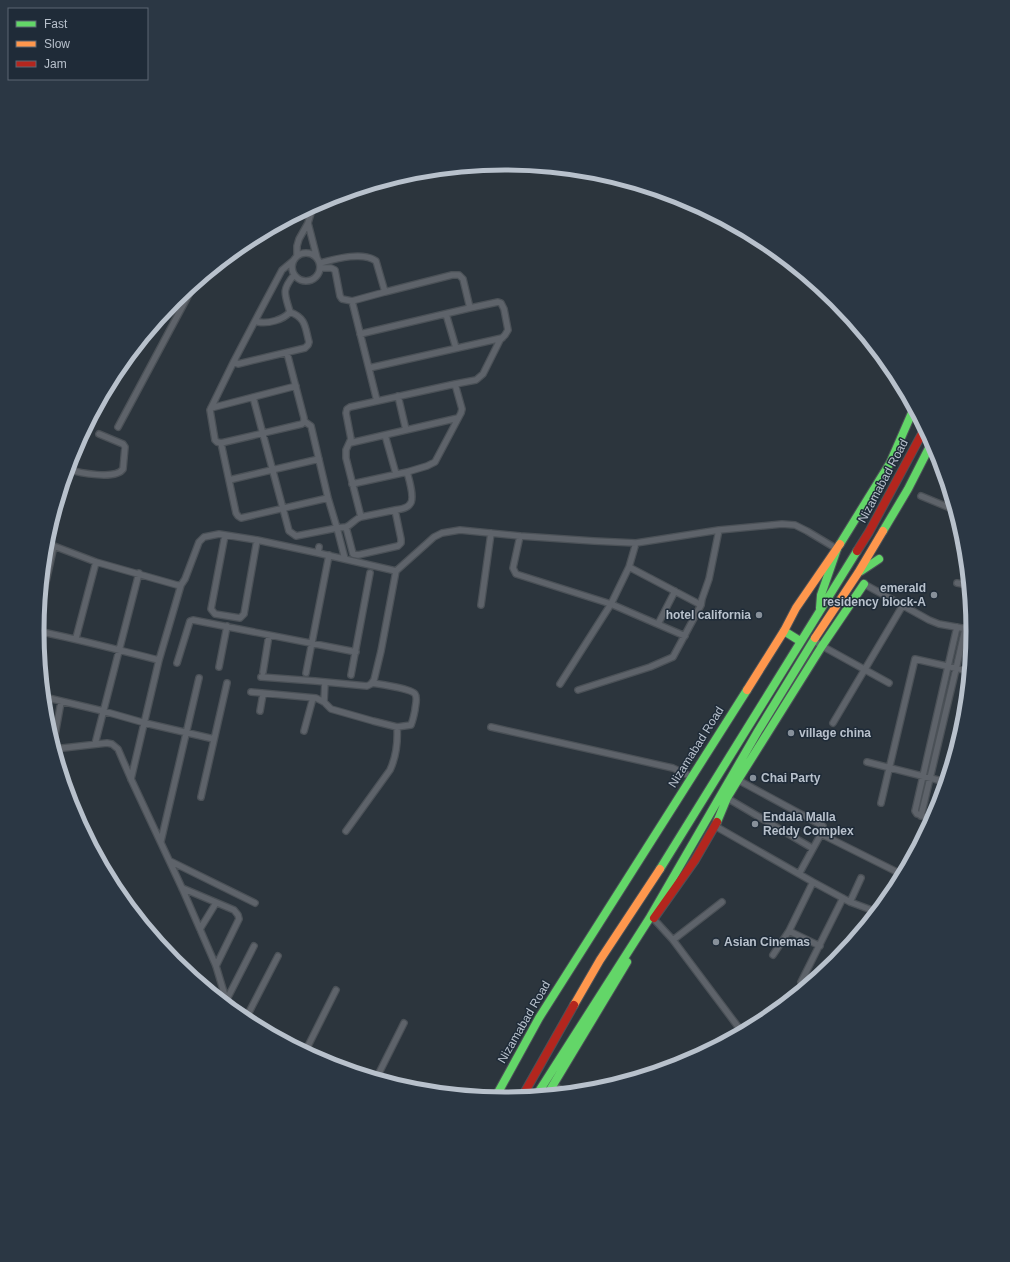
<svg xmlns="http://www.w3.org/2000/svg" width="1010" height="1262" font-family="Arial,sans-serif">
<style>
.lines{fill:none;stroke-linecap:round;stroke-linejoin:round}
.street-casing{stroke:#4b5157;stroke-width:8}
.fast-casing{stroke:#4b5157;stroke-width:10}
.slow-casing{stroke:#4b5157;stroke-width:10}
.jam-casing{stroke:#4b5157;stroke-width:10}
.street{stroke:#5e636a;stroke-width:5.5}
.fast{stroke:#63d668;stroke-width:8}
.slow{stroke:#ff974d;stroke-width:8}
.jam{stroke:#b3261e;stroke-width:8}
.poi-dot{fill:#87909a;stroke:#1f2b38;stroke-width:1.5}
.labels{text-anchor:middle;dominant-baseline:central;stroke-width:3;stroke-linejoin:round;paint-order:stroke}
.street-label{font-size:12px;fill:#b8c1cc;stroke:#1f2b38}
.poi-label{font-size:12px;font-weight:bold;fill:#b8c1cc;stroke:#1f2b38;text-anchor:start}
.rim{fill:none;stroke:#b8c1cc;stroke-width:5}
</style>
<rect width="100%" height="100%" fill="#2c353d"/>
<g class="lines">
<g class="street-casing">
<path id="street" d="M308,223L317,258
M292 267a14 14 0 1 1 28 0a14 14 0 1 1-28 0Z
M297,256V246L299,239L308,223L313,206
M294,260L282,270L256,319L258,322C268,324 283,320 290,312C285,294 281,291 294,275
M320,263C335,259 363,251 376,261L385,292L452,275H459L463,279L470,308L498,302L501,303L504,309L508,330L505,335L500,340L483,374L476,380L455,384L462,409L461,413L435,462L427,466L407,472C409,479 415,499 410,504C407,509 400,509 395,510L401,539V543L398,546L358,555L353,554L346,527C353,524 354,519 361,517L346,458V450L351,439L346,413L347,409L350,407L455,384
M320,268H331L335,270L340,296L342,299L352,301L377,401
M352,301L385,292
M446,314L456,348
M256,319L234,361L238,364L305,348L308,345L309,342C305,327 306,318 290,312
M360,334L470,308
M234,361L210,410L215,440L217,442L221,443L302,424L304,421V418L287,353
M369,368L502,338
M398,396L406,430
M253,397L289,531L296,536L337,528L328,498L311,426L304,421
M211,408L296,386
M118,427L195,283
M385,435L396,474
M221,443L236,513L238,516L241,518L328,498
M350,443L458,418
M68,469C79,473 116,480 123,469L125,447L123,444L99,434
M229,480L319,459
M352,484L407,472
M921,496L955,510
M361,517L395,510
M225,535L211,609L215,614L240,618L244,614L257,540
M520,536L513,568L516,574L611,604L685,636
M46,543L96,562L177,585H181L185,579L199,542L204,537L219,534L257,540L318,553L396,571L434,537L442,533L460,530L520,536L594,541L636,543L719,530L782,524L795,525L807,531L837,549
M318,553L319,547
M345,559L337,528L346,527
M629,567L701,605
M957,583L968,585
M864,584L929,620L939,624L973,630
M481,605L491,533
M39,613L54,546
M658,624L675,591
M37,631C78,639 118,650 159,660
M76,638L96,562
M814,641L822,646L889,683
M177,663L190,621L193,620L356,652
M219,667L227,626
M263,672L269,635
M306,673L329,555
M351,675L370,573
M261,677L315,681L367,686L371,684L374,680L381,651L396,571
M560,684L611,604L629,567L636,543
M578,690L650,667L673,657L701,605L702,599L709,579L719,530
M251,692L316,698L324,702L331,709L373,721L397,727L411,725C413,720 414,715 415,710C415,706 418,698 415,694C412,689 380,684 372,683
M44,697L103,711L145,723L214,739
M324,702L325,682
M260,711L263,694
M833,723L903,605
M491,727L673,768L692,777
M304,731L313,698
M95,744L139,573
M53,746L61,702
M54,749L107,743L112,744L118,749L131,779L182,888L216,966L228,1006
M867,762L946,782
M131,779L159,660L181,585
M738,780L823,826L821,834L799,874
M201,797L227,683
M727,798L812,848
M881,803L915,659L969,671
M921,816L956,669L965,629
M933,819L917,814L915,811L957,627
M715,826L813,882L850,902L877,912
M346,831L390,770C396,757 398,742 397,727
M821,834L903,875
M161,841L199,678
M170,861L255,903
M182,888L234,910L238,915L239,919L216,966
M850,902L861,878
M651,916L673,940L742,1032
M200,929L216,903
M789,931L820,946
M673,940L722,902
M773,955L789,931L813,882
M801,982L843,898
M226,1001L254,946
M245,1020L278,956
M305,1052L336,990
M376,1079L404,1023
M553,1085L567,1093"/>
</g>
<g class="fast-casing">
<path id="fast" d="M883,531L908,489L932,442
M840,544L890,463L914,408
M861,571L879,559
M820,608L821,595L837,549
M784,631L800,641
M717,822L727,798L738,780L822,646L864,584
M660,869L857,551
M547,1095L627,962
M536,1096L649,919L758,731L815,638
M495,1098L539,1018L747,690"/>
</g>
<g class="slow-casing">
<path id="slow" d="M815,638L858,573L883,531
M747,690L784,631L796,608L840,544
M574,1005L600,960L660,869"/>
</g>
<g class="jam-casing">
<path id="jam" d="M857,551L869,532L925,428
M654,918L695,860L717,822
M522,1097L574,1005"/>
</g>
<use href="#street" class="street"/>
<use href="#fast" class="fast"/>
<use href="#slow" class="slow"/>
<use href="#jam" class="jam"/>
</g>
<g class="poi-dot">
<circle cx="934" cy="595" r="4"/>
<circle cx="759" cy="615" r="4"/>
<circle cx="791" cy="733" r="4"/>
<circle cx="753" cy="778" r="4"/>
<circle cx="755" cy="824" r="4"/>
<circle cx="716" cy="942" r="4"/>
</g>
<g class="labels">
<g class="street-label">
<text transform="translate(883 481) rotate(-62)">Nizamabad Road</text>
<text transform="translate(696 747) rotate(-58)">Nizamabad Road</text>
<text transform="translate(524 1022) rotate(-60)">Nizamabad Road</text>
</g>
<g class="poi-label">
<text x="926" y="588" text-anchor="end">emerald<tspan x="926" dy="14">residency block-A</tspan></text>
<text x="751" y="615" text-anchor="end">hotel california</text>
<text x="799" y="733">village china</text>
<text x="761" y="778">Chai Party</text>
<text x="763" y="817">Endala Malla<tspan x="763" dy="14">Reddy Complex</tspan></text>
<text x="724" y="942">Asian Cinemas</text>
</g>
</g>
<path d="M0 0H1010V1262H0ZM44 631a461 461 0 1 1 922 0a461 461 0 1 1-922 0Z" fill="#2b3744" fill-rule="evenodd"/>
<path class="rim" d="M44 631a461 461 0 1 1 922 0a461 461 0 1 1-922 0Z"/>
<rect x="8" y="8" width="140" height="72" fill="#1f2b38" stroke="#5c6773"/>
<rect x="16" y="21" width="20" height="6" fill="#63d668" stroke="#5c6773"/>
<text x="44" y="28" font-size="12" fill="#b8c1cc">Fast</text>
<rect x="16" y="41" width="20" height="6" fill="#ff974d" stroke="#5c6773"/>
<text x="44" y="48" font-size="12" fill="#b8c1cc">Slow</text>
<rect x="16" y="61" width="20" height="6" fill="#b3261e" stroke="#5c6773"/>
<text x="44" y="68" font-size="12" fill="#b8c1cc">Jam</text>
</svg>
